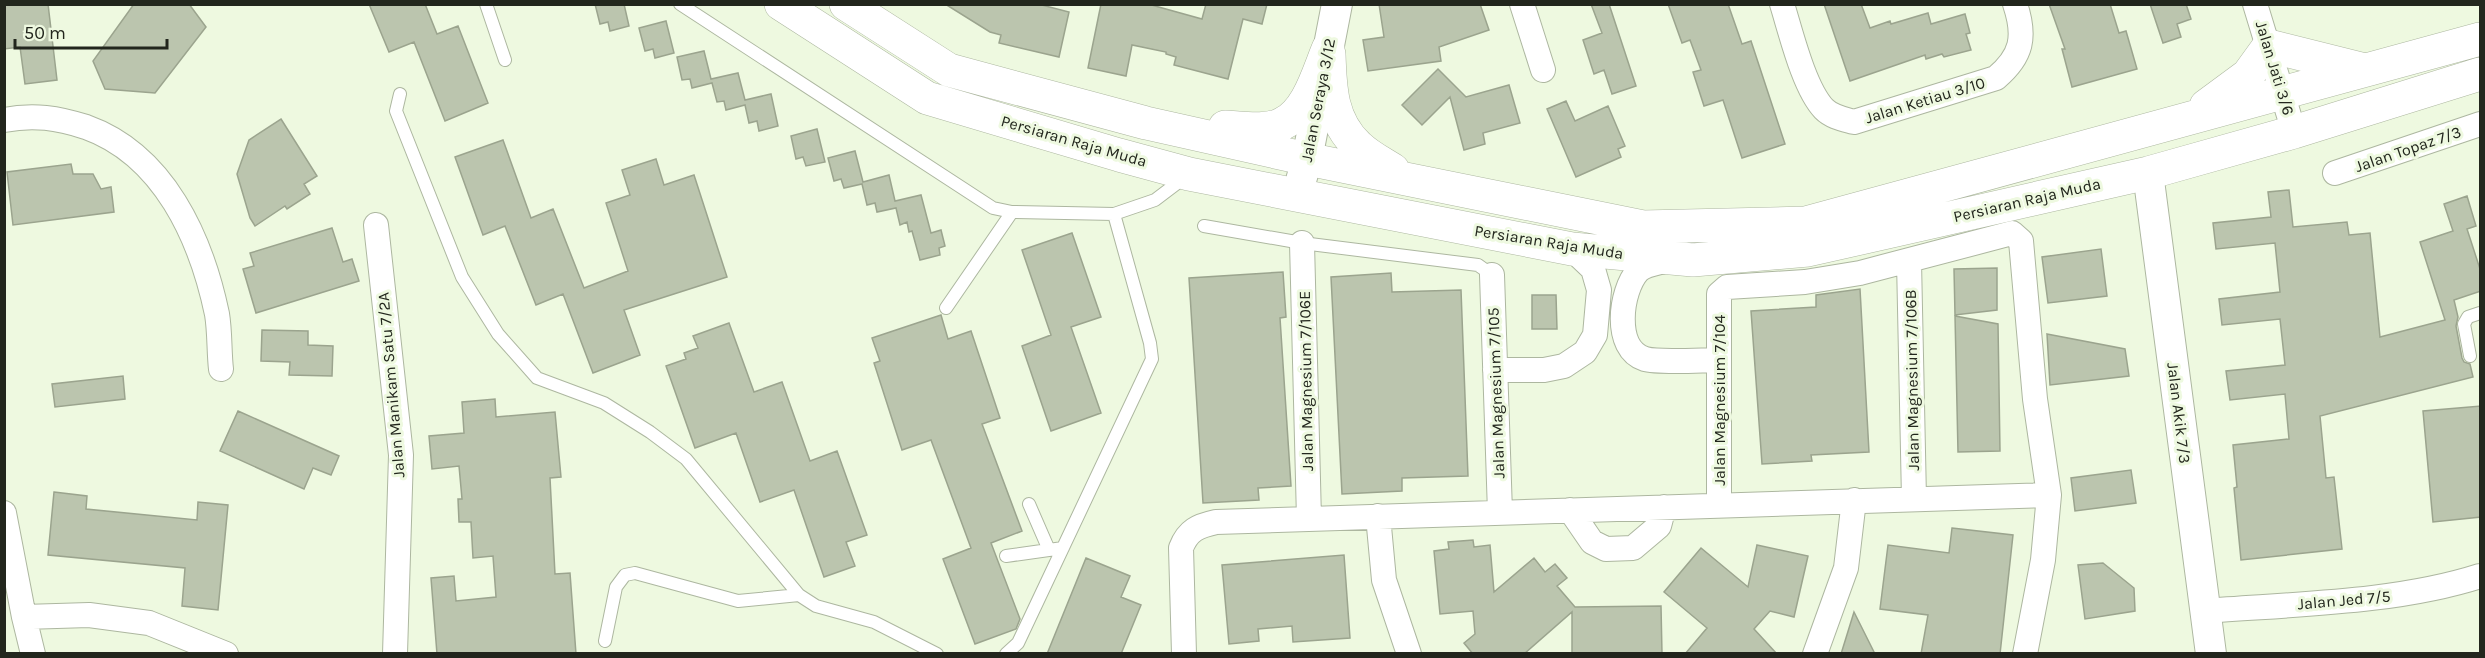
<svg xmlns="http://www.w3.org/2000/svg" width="2485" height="658" font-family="Karla,sans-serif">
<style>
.building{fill:#bbc5ae;stroke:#9ba48e;stroke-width:1.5}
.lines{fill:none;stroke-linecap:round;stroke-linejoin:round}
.service-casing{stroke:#adb7a0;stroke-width:14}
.minor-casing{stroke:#adb7a0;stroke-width:26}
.tertiary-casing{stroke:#adb7a0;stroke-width:32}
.secondary-casing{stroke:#adb7a0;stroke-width:34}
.service{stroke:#fff;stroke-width:12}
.minor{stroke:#fff;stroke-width:24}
.tertiary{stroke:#fff;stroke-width:30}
.secondary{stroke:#fff;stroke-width:33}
.labels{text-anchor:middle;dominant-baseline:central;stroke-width:6;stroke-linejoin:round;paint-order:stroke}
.street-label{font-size:16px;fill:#22261d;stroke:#eef9e0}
</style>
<rect width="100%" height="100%" fill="#eef9e0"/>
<path class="building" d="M4,4H48L57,80L25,84L20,47L4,49Z
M134,4H189L206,27L155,93L105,89L93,61Z
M369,4H425L437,34L458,26L488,103L445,121L414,42L389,52Z
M595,4H624L629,26L610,31L608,22L600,24Z
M945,4H1038L1069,12L1059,57L999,43L1001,35L990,32Z
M1101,4H1148L1202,19L1206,4H1267L1262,24L1243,19L1228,79L1174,65L1176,57L1166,54V52L1132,45L1126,76L1088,68Z
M1379,4H1480L1489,30L1439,47L1441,61L1368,71L1363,40L1384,37Z
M1591,4H1609L1636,86L1612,94L1604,70L1594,74L1583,40L1602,33Z
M1668,4H1728L1742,44L1751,41L1785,144L1742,158L1723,100L1704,106L1693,72L1701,70L1690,40L1682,43Z
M1824,4H1861L1870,28L1890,21L1891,24L1928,13L1931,24L1965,14L1970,33L1966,34L1971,50L1944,57L1942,54L1926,59L1925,55L1850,81Z
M2049,4H2110L2119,33L2126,31L2137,69L2072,87L2062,49H2065Z
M2150,4H2186L2191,19L2177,24L2181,37L2163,43Z
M666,21L674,53L655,58L653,49L645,51L639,28Z
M704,51L711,79L738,73L745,100L771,94L778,126L759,131L757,121L749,123L745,105L726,110L724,101L717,102L712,83L692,88L690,79L682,80L677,57Z
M1438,69L1466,97L1509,85L1520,123L1483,133L1485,144L1464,150L1450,97L1422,125L1402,105Z
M1566,101L1575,121L1608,106L1625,146L1618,149L1621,157L1576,177L1547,109Z
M281,119L317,176L304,184L310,194L287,209L285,206L255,226L250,218L237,174L249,140Z
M817,129L825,162L806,166L803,157L796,159L791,136Z
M503,140L531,218L553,209L584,288L628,271L606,203L630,195L622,170L656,159L664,185L694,175L727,277L624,310L640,355L593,373L563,294L536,305L505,226L483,235L455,157Z
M855,151L863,182L889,175L895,201L921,195L931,233L941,230L945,246L939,248L940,255L920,260L912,231L909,232L907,222L900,225L896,208L877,212L875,203L867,205L862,184L844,188L841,179L834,181L828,158Z
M71,164L73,174H93L101,189L111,187L114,212L13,225L7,172Z
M2289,190L2293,227L2347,222L2349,235L2370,233L2380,337L2445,320L2420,242L2453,231L2444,204L2467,196L2476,226L2467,229L2481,272V291L2454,300L2458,317L2456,326L2462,358L2464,362L2470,364L2473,377L2320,416L2326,478L2334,477L2342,549L2241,560L2234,488L2237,487L2233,445L2289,439L2285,394L2230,400L2226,371L2285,365L2280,319L2222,325L2219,299L2280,292L2275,243L2216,249L2213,223L2271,217L2268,192Z
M332,228L343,262L352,259L359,281L256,313L243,269L254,266L250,253Z
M1072,233L1101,317L1071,327L1101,413L1051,431L1022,346L1051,335L1022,250Z
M2101,249L2107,296L2048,303L2042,257Z
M1997,268V310L1955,315L1954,269Z
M1283,272L1286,317L1280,318L1291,486L1258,488L1259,500L1203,503L1189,278Z
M1391,273L1392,292L1461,290L1468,476L1402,478V491L1342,494L1331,277Z
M1860,289L1869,452L1811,455L1812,461L1762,464L1751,311L1816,307V295Z
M1532,295H1556L1557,329H1532Z
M941,315L948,339L971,331L1000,418L982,424L1022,531L991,543L1020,619L1016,629L975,644L943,559L971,548L931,440L902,450L874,363L880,361L872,338Z
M1955,316L1998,324L2000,451L1958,452Z
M729,323L754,392L782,382L810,461L837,451L867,535L846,542L855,566L824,577L794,490L760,502L736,433L695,448L666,366L686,359L684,353L698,348L693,336Z
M262,330L308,331V345L333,346L332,376L289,375L290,362L261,361Z
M2047,334L2125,349L2129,376L2050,385Z
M123,376L125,399L55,407L52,384Z
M495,399L496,417L555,412L561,477L550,478L555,574L570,573L576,654H437L431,578L454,576L456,601L496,597L493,556L473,558L471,522H459L458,499H462L459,466L432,469L429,436L464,433L462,402Z
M2481,406V517L2433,522L2423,411Z
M238,411L339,456L331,475L313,468L304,489L220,451Z
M2131,470L2136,503L2075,511L2071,478Z
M54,492L87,496L86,509L197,520L198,502L228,505L218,610L182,606L185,568L48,555Z
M1952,528L2013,535L2000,654H1921L1928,615L1880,609L1888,545L1949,553Z
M1473,540L1474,547L1490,545L1494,592L1534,558L1545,572L1555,564L1567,578L1557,586L1575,607L1661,606L1662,654H1572V612L1524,654H1473L1464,643L1475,634L1473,611L1440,614L1434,551L1449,549L1448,542Z
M1757,545L1808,556L1794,617L1770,611L1754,629L1777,654H1685L1707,628L1664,592L1701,548L1748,587Z
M1344,555L1350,638L1293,642L1292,626L1258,629L1259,641L1229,644L1222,565Z
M1086,558L1130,576L1121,597L1141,605L1121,654H1047Z
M2103,563L2134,588L2135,611L2085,619L2078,565Z
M1854,612L1875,654H1841Z"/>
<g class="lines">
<g class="service-casing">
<path id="service" d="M486,4L505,60
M680,4L993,208L1012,212L1114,214
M400,94L396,111L462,277L498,334L537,378L604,403L650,432L686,459L799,595L816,606L874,622L937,654
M1204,226L1302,243L1478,265L1492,275
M946,308L1012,212
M2470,356L2464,324L2468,317L2480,313
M1029,504L1049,550
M1006,556L1063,548
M605,641L616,587L625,575L635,573L738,601L799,595
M1006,654L1018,643L1152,359L1150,343L1114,214L1155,200L1184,178"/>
</g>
<g class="minor-casing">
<path id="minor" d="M1522,4L1543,70
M1782,4C1791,33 1804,88 1824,109C1832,117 1843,119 1854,122L1996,78C2022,56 2026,37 2015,4
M2255,4L2294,132
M4,120C34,114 58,118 86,127C164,155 201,238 217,314C220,332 219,352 221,369
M2335,173L2480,124
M376,225L401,455L395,654
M1302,243L1309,519
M1668,260C1659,263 1645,264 1638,271C1620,291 1613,349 1645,359C1658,363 1703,360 1719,360
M1909,261L1914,499
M1492,275L1500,512
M1495,370H1544L1564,366L1585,352L1595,335L1599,290L1593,269L1572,249
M1719,505V294L1727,287L1805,282L1860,273L2012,233L2021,241L2035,399L2049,495L2043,560L2025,654
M1570,510L1592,542L1606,549L1633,548L1659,526L1664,507
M4,513L24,617L33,654
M1378,516L1384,580L1409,654
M2205,611C2294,604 2396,603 2480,576
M24,617L89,615L149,623L226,654
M1184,654L1181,548C1188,530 1198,526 1216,522L2049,495
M1815,654L1846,568L1854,500"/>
</g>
<g class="tertiary-casing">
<path id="tertiary" d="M2148,173L2211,654
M1297,195L1307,159L1337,4"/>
</g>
<g class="secondary-casing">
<path id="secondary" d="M781,4L927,98L1119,155L1189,174L1572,249L1693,260L1808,250L2148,173L2294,132L2480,74
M846,4L949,70L1146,123L1307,159L1643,227L1806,223L2480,39
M1329,54C1330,88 1331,121 1358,146C1368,156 1382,163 1393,170
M2206,106L2248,75L2269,46L2361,69
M1225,127C1243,128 1266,132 1282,124C1308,112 1318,73 1328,49"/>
</g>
<use href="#service" class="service"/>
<use href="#minor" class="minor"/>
<use href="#tertiary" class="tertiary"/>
<use href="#secondary" class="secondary"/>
</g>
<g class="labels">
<g class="street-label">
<text transform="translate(2275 68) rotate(73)">Jalan Jati 3/6</text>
<text transform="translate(1318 100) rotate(-79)">Jalan Seraya 3/12</text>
<text transform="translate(1925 100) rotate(-17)">Jalan Ketiau 3/10</text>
<text transform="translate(1074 141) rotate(16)">Persiaran Raja Muda</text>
<text transform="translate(2408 149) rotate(-19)">Jalan Topaz 7/3</text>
<text transform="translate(2027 200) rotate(-13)">Persiaran Raja Muda</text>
<text transform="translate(1549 242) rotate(9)">Persiaran Raja Muda</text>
<text transform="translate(1912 380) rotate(-91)">Jalan Magnesium 7/106B</text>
<text transform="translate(1306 381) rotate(-91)">Jalan Magnesium 7/106E</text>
<text transform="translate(391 385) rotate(-95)">Jalan Manikam Satu 7/2A</text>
<text transform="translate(1496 393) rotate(-92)">Jalan Magnesium 7/105</text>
<text transform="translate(1719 400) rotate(-90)">Jalan Magnesium 7/104</text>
<text transform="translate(2179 413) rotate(83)">Jalan Akik 7/3</text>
<text transform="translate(2344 600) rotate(-5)">Jalan Jed 7/5</text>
</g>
</g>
<rect width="2485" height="658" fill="none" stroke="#22261d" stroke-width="12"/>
<path d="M15 39v9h152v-9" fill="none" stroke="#22261d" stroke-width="3"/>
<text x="24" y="39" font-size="18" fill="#22261d" stroke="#eef9e0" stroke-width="4.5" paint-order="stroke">50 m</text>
</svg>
